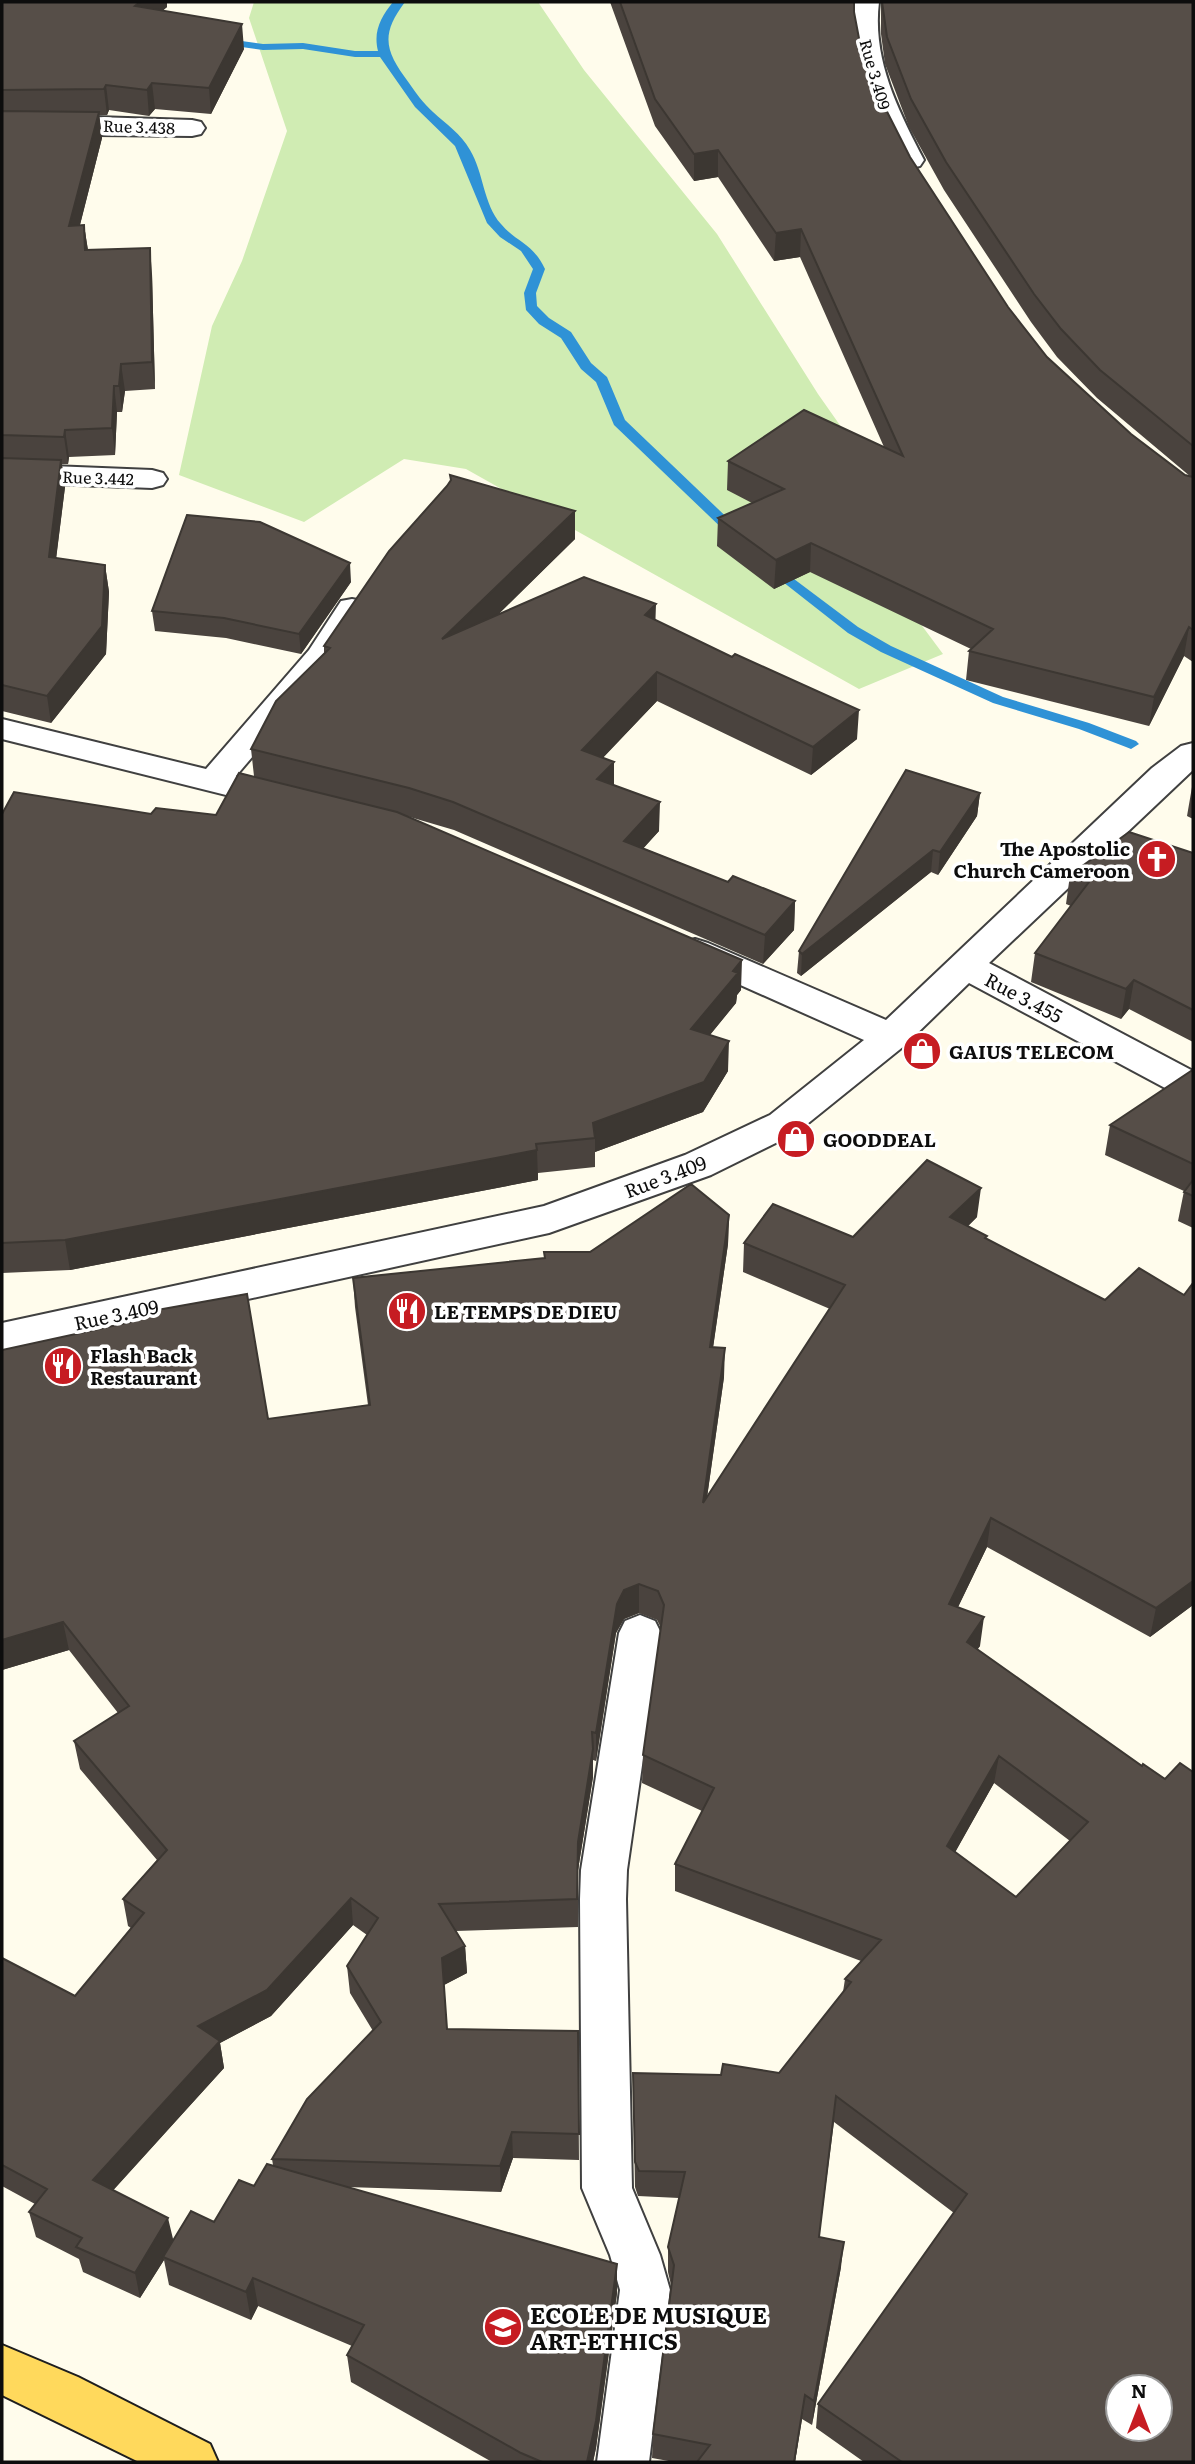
<svg xmlns="http://www.w3.org/2000/svg" width="1195" height="2464" font-family="Literata,serif">
<style>
.green{fill:#d0ecb3}
.lines{fill:none;stroke-linecap:round;stroke-linejoin:round}
.stream{fill:#2f92d6;fill-rule:evenodd}
.minor-casing{stroke:#404040;stroke-width:4}
.major-casing{stroke:#1e1e1e;stroke-width:4}
.minor{fill:#fff;fill-rule:evenodd}
.major{fill:#ffd95c;fill-rule:evenodd}
.wall{fill:#4a433e;fill-rule:evenodd}
.shaded-wall{fill:#3c3732}
.building{fill:#564e48;stroke:#3c3732;stroke-width:2;fill-rule:evenodd}
.labels{text-anchor:middle;dominant-baseline:central;stroke-width:7;stroke-linejoin:round;paint-order:stroke}
.far-street-label{font-size:16px;fill:#0d0d0d;stroke:#fff}
.poi-label{font-size:19px;font-weight:bold;fill:#0d0d0d;stroke:#fff;text-anchor:start}
.street-label{font-size:19px;fill:#0d0d0d;stroke:#fff}
.near-poi-label{font-size:23px;font-weight:bold;fill:#0d0d0d;stroke:#fff;text-anchor:start}
</style>
<rect width="100%" height="100%" fill="#fffcec"/>
<path class="green" d="M254,2H538L584,70L717,234L818,394L889,495L879,568L943,654L859,689L466,469L404,459L304,522L179,475L212,326L242,261L287,131L249,18Z"/>
<g class="lines">
<path class="stream" d="M393,2H405C380,35 385,51 409,83C416,93 423,103 433,112C446,124 461,134 470,150C484,173 483,204 501,224C517,243 532,242 545,269L536,293L537,306L549,318L571,332L591,363L607,377L625,420L740,530V536H730L614,425L596,382L581,369L561,338L539,324L526,310L524,293L533,269L521,251L500,237L487,223L455,146L415,107L380,57H355L303,49L263,50L220,44L214,41L220,38L263,44L303,43L355,51H378C373,31 381,17 393,2Z
M774,564L858,627L891,646L1003,697L1089,723L1136,741L1139,744L1131,749L1126,747L1079,729L993,703L881,652L848,633L769,571L767,568Z"/>
<g class="minor-casing">
<path id="minor" d="M855,2H879C872,59 898,110 924,160L920,166L911,168L902,166C870,121 846,57 855,2Z
M95,117L192,120L201,122L205,128L201,134L192,136L2,134V118Z
M2,464L152,470L163,473L167,479L163,485L152,488L2,482Z
M352,599L363,601L368,608L332,663L236,776L294,790L299,798L294,806L282,809L2,739V719L206,769L309,650L341,601Z
M1193,743V770L989,963L1193,1071V1100L1180,1096L969,983L904,1046L796,1133L711,1175L549,1233L2,1353V1323L544,1206L685,1155L770,1115L864,1040L682,959L677,951L682,943L695,939L708,943L886,1020L1152,768L1181,746Z
M640,1615L655,1621L661,1633L627,1870L626,1899L632,2188L660,2255L670,2290L649,2462H597L620,2290L610,2255L582,2188L580,1899L581,1870L619,1633L625,1621Z"/>
</g>
<g class="major-casing">
<path id="major" d="M2,2345L78,2377L210,2444L218,2462H139L2,2395Z"/>
</g>
<use href="#minor" class="minor"/>
<use href="#major" class="major"/>
</g>
<path class="wall" d="M2,2H167V7L162,11L244,49L211,114L155,109L149,116L109,110L107,115H99L102,138L80,225H84L88,250L152,274L155,389L125,391L122,412H117L115,455L69,457L68,464H62L65,487L56,558L105,565L109,592L106,654L51,723L2,711Z
M610,2H854V12L861,49L874,86L910,157L1008,307L1047,357L1131,434L1185,475L1191,477L1097,398L1057,357L1031,322L944,190L909,127L885,64L881,34V2H1193V662L1184,656L1149,726L966,680L969,651L971,649L810,572L774,589L717,546L718,518L752,503L727,490L728,461L884,447L800,257L774,261L718,177L694,181L655,126Z
M450,475L575,511V539L497,615L655,620L857,739L811,775L657,701L603,757L614,785L659,831L643,848L728,882L795,901L794,930L763,964L454,830L403,815L741,990L737,995L736,1003L710,1035L728,1071L703,1112L595,1152V1167L538,1173V1180L70,1270L2,1273V814H151L216,815L254,776L251,749L324,653V646L447,486L450,482Z
M351,582L301,654L226,638L155,631L152,611Z
M1193,786V819L1187,816L1192,787Z
M980,793L977,816L938,875L931,872L801,976L797,973L799,951Z
M1193,853V1042L1129,1009L1121,1019L1031,982L1035,953L1071,906L1066,904L1070,875Z
M1193,1071V1228L1178,1221L1184,1191L1105,1155L1110,1125Z
M729,1215L728,1244L713,1347L724,1377L707,1498L830,1309L743,1272L744,1243L853,1237L977,1217L968,1226L987,1239L1193,1605L1150,1637L987,1547L958,1607L980,1646L977,1649L1142,1766L1193,2462H864L816,2428L818,2404L954,2213L834,2122L819,2237L841,2267L812,2425L802,2419L795,2462H674L652,2458L653,2434L671,2285L668,2272V2247L679,2198L638,2196L635,2187L633,2073L721,2075L779,2073L843,1992L845,1979L861,1961L675,1891V1864L702,1811L642,1783L643,1755L661,1628L657,1620L639,1613L624,1619L616,1633L596,1761L593,1760V1777L578,1870V1927L456,1931L465,1946L467,1973L444,1985L447,2029L578,2031L579,2160L513,2158L501,2192L347,2187L617,2293L596,2448L593,2462H492L351,2382L347,2355L352,2346L258,2306L251,2320L169,2285L164,2260L140,2298L83,2272L79,2259L36,2237L29,2212L35,2204L2,2186V1958L75,1996L131,1928L128,1926L123,1899L157,1860L80,1769L74,1741L118,1713L69,1650L2,1670V1350L268,1419L368,1405L355,1307L353,1278L544,1258V1252H590ZM994,1783L1070,1841L1016,1897L955,1852ZM353,1925L367,1935L347,1966L350,1993L373,2031L272,2159L273,2165L254,2186L214,2222L173,2240L113,2190L224,2068L220,2043L271,2016Z"/>
<path class="shaded-wall" d="M140,2H167V7L137,32L135,6Z
M242,24L244,49L211,114L209,88Z
M152,83L155,109L149,116L147,90Z
M106,85L109,110L107,115L104,89Z
M99,112L102,138L73,252L69,226Z
M718,150V177L694,181V154Z
M84,225L88,251L85,250Z
M801,229L800,257L774,261L776,233Z
M150,248L152,274L155,389L152,362Z
M121,364L125,391L122,412L119,386Z
M114,386L117,412L115,455L112,428Z
M65,430L69,457L68,464L64,437Z
M61,460L65,487L53,584L49,557Z
M575,511V539L444,668L442,639Z
M811,543L810,572L774,589L776,560Z
M350,563L351,582L301,654L299,634Z
M105,565L109,592L106,654L51,723L47,696Z
M656,604L655,633L645,615Z
M1189,627L1184,656L1149,726L1154,697Z
M657,672V701L583,779L582,750Z
M859,710L857,739L811,775L813,747Z
M614,762V790L597,779Z
M980,793L977,816L938,875L940,852Z
M660,802L659,831L624,870V841Z
M933,850L931,872L801,976L802,954Z
M795,901L794,930L763,964L765,935Z
M742,960L741,990L737,995L736,1003L690,1059L691,1029L733,971Z
M1134,980L1129,1009L1121,1019L1126,989Z
M729,1041L728,1071L703,1112L595,1152V1138L593,1123Z
M537,1150L538,1180L70,1270L65,1240Z
M981,1188L977,1217L947,1247L950,1217Z
M729,1215L728,1244L709,1376L710,1347Z
M725,1348L724,1377L702,1532L703,1503Z
M991,1518L987,1547L946,1632L949,1604Z
M1193,1581V1605L1150,1637L1156,1608Z
M639,1584V1613L624,1619L616,1633L596,1761V1733L617,1604L624,1590Z
M984,1617L980,1646L963,1670L967,1642Z
M63,1622L69,1650L2,1670V1640Z
M593,1749V1777L578,1870V1927V1842Z
M999,1756L994,1783L943,1874L947,1846Z
M351,1898L353,1925L271,2016L220,2043L224,2068L99,2206L93,2180L198,2026Z
M465,1946L467,1973L444,1985L442,1958Z
M512,2132L513,2158L501,2192L500,2166Z
M168,2218L174,2243L163,2257L164,2260L140,2298L135,2273Z
M844,2242L841,2267L812,2425L814,2401Z
M617,2264V2293L596,2448L593,2462H587Z
M253,2278L258,2306L251,2320L246,2292Z
M805,2395L795,2462H794Z"/>
<path class="building" d="M2,2H140L135,6L242,24L209,88L152,83L147,90L106,85L104,89L2,90Z
M620,2H854V12L861,49L874,86L910,157L1008,307L1047,357L1131,434L1185,475L1193,477V630L1189,627L1154,697L969,651L993,629L811,543L776,560L718,518L784,489L728,461L804,410L903,456L801,229L776,233L718,150L694,154L655,99Z
M882,2H1193V446L1100,370L1061,329L1034,294L946,162L911,99L887,37Z
M2,111L99,112L69,226L84,225L85,250L150,248L152,362L121,364L119,386H114L112,428L65,430L64,437L2,435Z
M2,458L61,460L49,557L105,565L102,626L47,696L2,685Z
M450,475L575,511L442,639L584,577L656,604L645,615L732,657L735,654L859,710L813,747L657,672L582,750L614,762L597,779L660,802L624,841L728,882L733,876L795,901L765,935L453,802L409,788L251,749L276,701L330,648L324,646L389,551L447,486L451,480Z
M187,515L260,522L350,563L299,634L224,618L152,611Z
M906,770L980,793L940,852L933,850L802,954L799,951Z
M239,773L397,812L742,960L733,971L738,973L691,1029L729,1041L704,1082L593,1123L595,1138L536,1144L537,1150L65,1240L2,1243V814L14,792L151,814L156,808L216,815Z
M1129,832L1193,853V1010L1134,980L1126,989L1035,953L1089,882L1070,875Z
M1191,1071H1193V1164L1110,1125Z
M927,1160L981,1188L950,1217L987,1236L985,1238L1105,1300L1139,1268L1184,1295L1193,1283V1581L1156,1608L991,1518L949,1604L984,1617L967,1642L1142,1766L1143,1764L1165,1779L1180,1763L1193,1772V2462H902L818,2404L967,2194L836,2096L819,2237L844,2242L814,2401L805,2395L794,2462H697L710,2445L653,2434L674,2265L668,2247L685,2172L639,2171L635,2162L633,2073L721,2075L723,2064L779,2073L851,1982L845,1979L881,1940L675,1864L714,1788L643,1755L664,1605L658,1591L639,1584L624,1590L617,1604L596,1733L592,1732L593,1749L578,1842L577,1899L439,1904L465,1946L442,1958L447,2029L578,2031L579,2134L512,2132L500,2166L272,2159L307,2099L381,2022L347,1966L378,1918L351,1898L267,1990L198,2026L220,2041L93,2180L168,2218L135,2273L76,2247L82,2238L29,2212L47,2189L2,2165V1958L75,1996L144,1913L123,1899L167,1850L74,1741L129,1706L63,1622L2,1640V1350L131,1322L129,1315L247,1294L268,1419L370,1405L353,1278L545,1258L544,1252H590L691,1184L729,1215L710,1347L725,1348L703,1503L845,1285L744,1243L773,1204L853,1237ZM999,1756L1088,1822L1016,1897L947,1846ZM1118,2387H1160V2429H1118Z
M1193,1180V1196L1184,1192Z
M267,2164L617,2264L596,2421L587,2462H542L521,2453L347,2355L364,2325L253,2278L246,2292L163,2257L191,2211L214,2222L239,2180L254,2186Z"/>
<defs>
<g id="church-disc" transform="scale(2.0125)"><circle r="9.5" fill="#c61c22" stroke="#fff"/><path d="M-1.2-6h2.4v3.5h3.3v2.4h-3.3V6h-2.4V-.1h-3.3v-2.4h3.3Z" fill="#fff"/></g>
<g id="shop-disc" transform="scale(2.0125)"><circle r="9.5" fill="#c61c22" stroke="#fff"/><path d="M-5-2.5h2.3a2.7 3.5 0 0 1 5.4 0H5L5.5 6h-11ZM-1.5-2.5h3a1.5 2.3 0 0 0-3 0Z" fill="#fff"/></g>
<g id="restaurant-disc" transform="scale(2.0125)"><circle r="9.5" fill="#c61c22" stroke="#fff"/><path d="M-5-6h1v4h1v-4h1v4h1v-4h1v5L-1.5 .5V6h-2V.5L-5-1ZM5-6V6H3V1.5H1.5Q1.5-4 5-6Z" fill="#fff"/></g>
<g id="school-disc" transform="scale(2.0125)"><circle r="9.5" fill="#c61c22" stroke="#fff"/><path d="M0-5L7-2L0 1L-7-2ZM-4 1L0 2.5L4 1V4Q0 6-4 4Z" fill="#fff"/></g>
</defs>
<g fill-rule="evenodd">
<use href="#church-disc" x="1157" y="859"/>
<use href="#shop-disc" x="922" y="1051"/>
<use href="#shop-disc" x="796" y="1139"/>
<use href="#restaurant-disc" x="407" y="1311"/>
<use href="#restaurant-disc" x="63" y="1366"/>
<use href="#school-disc" x="503" y="2327"/>
</g>
<g class="labels">
<g class="far-street-label">
<text transform="translate(876 74) rotate(74)">Rue 3.409</text>
<text transform="translate(139 126) rotate(2)">Rue 3.438</text>
<text transform="translate(98 477) rotate(2)">Rue 3.442</text>
</g>
<g class="poi-label">
<text x="1130" y="848" text-anchor="end">The Apostolic<tspan x="1130" dy="22">Church Cameroon</tspan></text>
<text x="949" y="1051">GAIUS TELECOM</text>
<text x="823" y="1139">GOODDEAL</text>
<text x="434" y="1311">LE TEMPS DE DIEU</text>
<text x="90" y="1355">Flash Back<tspan x="90" dy="22">Restaurant</tspan></text>
</g>
<g class="street-label">
<text transform="translate(1024 997) rotate(28)">Rue 3.455</text>
<text transform="translate(665 1176) rotate(-21)">Rue 3.409</text>
<text transform="translate(116 1314) rotate(-12)">Rue 3.409</text>
</g>
<g class="near-poi-label">
<text x="530" y="2314">ECOLE DE MUSIQUE<tspan x="530" dy="26">ART-ETHICS</tspan></text>
</g>
</g>
<rect width="1195" height="2464" fill="none" stroke="#0d0d0d" stroke-width="7"/>
<g transform="translate(1139 2408)"><circle r="33" fill="#ffffff" stroke="#9e9e9e" stroke-width="2"/>
<path d="M0-5L12 26L0 18L-12 26Z" fill="#c61c22"/>
<text y="-10" font-size="19" font-weight="bold" text-anchor="middle" fill="#0d0d0d">N</text>
</g>
</svg>
